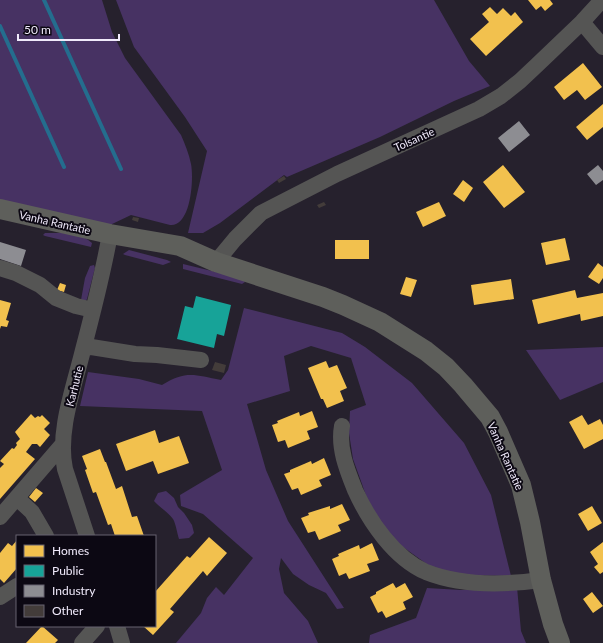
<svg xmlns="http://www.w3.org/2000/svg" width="603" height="643" font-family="Lato,sans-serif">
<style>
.green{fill:#473263}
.homes{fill:#f2c14e}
.public{fill:#17a398}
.industry{fill:#8d8d92}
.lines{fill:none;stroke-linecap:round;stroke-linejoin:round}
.stream{stroke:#246d8e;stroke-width:4}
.building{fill:#433c3a}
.minor{stroke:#555554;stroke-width:16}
.major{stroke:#5e5f5b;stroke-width:20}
.labels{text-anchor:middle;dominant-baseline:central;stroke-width:4;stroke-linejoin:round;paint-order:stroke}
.street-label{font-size:11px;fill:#f0eafb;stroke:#0c0813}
</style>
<rect width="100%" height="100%" fill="#26212d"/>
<path class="green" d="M0,0H102L112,32L125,58L181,135C185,144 189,154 191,164C194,179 191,227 170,225L131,215L110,225L0,202Z
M116,0H434L469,61L490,86L454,101L380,137L287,177L284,175L220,223L203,233H188L207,151L185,117L134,47Z
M45,233C61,233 79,231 92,243L91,247L45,236L43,235Z
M129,250L167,260L171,262L163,265L125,255L123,254Z
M183,264L241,278L245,282L242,284L183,269Z
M94,265L95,268L87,299L85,302L81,300L85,278L90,266Z
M244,308L342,333L365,347L412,383L464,443L491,495L511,576L462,575L431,567L396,542L371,510L362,484L353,459L349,433L350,411L366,405L351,358L311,346L284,356L290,391L247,404L266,470L288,521L344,608L337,609L326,593L309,585L293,574L281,558L279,569L284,593L308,621L318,643H176L201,613L207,598L216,587L224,595L253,558L203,514L181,506L180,495L222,470L202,411L80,406L88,372L139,379L162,385C186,370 195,375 221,380L228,370Z
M603,347V382L560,400L526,350Z
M166,491L174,498L178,507L184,513L192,525L194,533L189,538L179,539C177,533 176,524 173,519C168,512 159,507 154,501L158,493Z
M517,587L521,631L526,643H369L370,635L416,618L427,588L461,590Z"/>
<path class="homes" d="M528,0H550L553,4L545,11L541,6L536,10Z
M490,7L497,14L503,8L511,16L515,12L523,22L486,56L470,39L489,22L482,14Z
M583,63L602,87L585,100L577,90L564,100L554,87Z
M603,104V127L587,140L576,127Z
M503,165L525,192L504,208L483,182Z
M463,180L473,188L464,202L453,194Z
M439,202L446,216L423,227L416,212Z
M565,238L570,260L546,265L541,243Z
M335,240H369V259H335Z
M598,263L603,267V278L599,284L588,277Z
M406,277L417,280L411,297L400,294Z
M511,279L514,299L474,305L471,285Z
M60,283L66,285L64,292L57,290Z
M575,290L577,298L603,293V316L581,321L580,314L538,324L532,300Z
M0,300L11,303L6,320L9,321L7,327L1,326L0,329Z
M326,361L329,368L337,365L347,388L340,391L344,401L327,408L323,399H321L308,368Z
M312,411L318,427L307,431L310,439L288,448L285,440L278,442L272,425L278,423L277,421L299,412L300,416Z
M31,414L35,418L38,416L40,417L42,415L50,423L44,429L50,435L40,447L37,444H32L26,452L35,459L0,499V468L4,464L0,461L12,448L14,449L17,445L16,443L20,439L15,432Z
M582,415L588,425L600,419L603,425V439L584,449L569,422Z
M155,430L159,443L179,436L189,463L158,474L153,461L126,471L116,444Z
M100,449L105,462H106L116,489L122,486L132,517L137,516L144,536H115L111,524L108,525L96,492L93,493L85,470L87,469L82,456Z
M324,458L331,475L319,480L322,486L301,495L298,488L292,490L284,474L290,472V470L311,461L312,464Z
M36,488L43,493L35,502L29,497Z
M342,504L350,520L338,525L341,531L319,540L315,531L308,533L301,518L309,515L308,513L330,506V509Z
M592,506L602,523L588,531L578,514Z
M209,537L227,553L207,576L203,571L170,609L174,612L153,635L143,626H155V592L187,556L190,558Z
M17,540V568L4,583L0,579V553L8,543L12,546Z
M603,542V572L600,574L594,567L598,564L590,552Z
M372,543L379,560L367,564L370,571L349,579L346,573L339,576L332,559L339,556L338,554L359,545L360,549Z
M393,583L396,588L405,583L413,597L403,602L406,609L386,618L382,611L378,613L370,597L376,594V592Z
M592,592L603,606L593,613L583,599Z
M42,626L58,640L55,643H26Z"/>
<path class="public" d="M196,296L231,305L224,336L217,334L214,348L177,339L185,306L193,308Z"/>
<path class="industry" d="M519,121L530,135L509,152L498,138Z
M598,165L603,171V180L596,185L587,174Z
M0,242L26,250L21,266L0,259Z"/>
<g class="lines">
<path class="stream" d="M44,0L121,169
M0,26L64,167"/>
</g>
<path class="building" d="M284,176L286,179L279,183L277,180Z
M324,202L326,205L319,208L317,205Z
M133,217L139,218L138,222L132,220Z
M215,362L226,365L224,373L212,370Z"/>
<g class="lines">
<path class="minor" d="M582,22L603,47
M216,262L235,239L261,213L337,174L479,109L501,96L520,81L537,65L582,22L602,0
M0,268L16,273L40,285L56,298L76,306L93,310
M85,346L135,354L157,355L201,360
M342,426C338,448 347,470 355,490C369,521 394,558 426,572C461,586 504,585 541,580
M17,498L32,512L46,536
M0,517L63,444
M87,536L65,469C57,432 74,387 83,350C93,312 103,273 110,234
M0,597L17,586
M117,626L122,643
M82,643L97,626"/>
<path class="major" d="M0,209L110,234L180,246L216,262L323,297L343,305L380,322L426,351L446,367L463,385L490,417L498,432L521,485L530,522L541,580L553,624L560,643"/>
</g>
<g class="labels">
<g class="street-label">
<text transform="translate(414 139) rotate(-24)">Tolsantie</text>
<text transform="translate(55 222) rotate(13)">Vanha Rantatie</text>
<text transform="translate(74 386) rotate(-76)">Karhutie</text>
<text transform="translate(506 456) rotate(66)">Vanha Rantatie</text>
</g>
</g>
<rect x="16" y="535" width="140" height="92" fill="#0c0813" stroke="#676270"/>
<rect x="24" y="545" width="20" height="12" fill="#f2c14e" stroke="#676270"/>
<text x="52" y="555" font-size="12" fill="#f0eafb">Homes</text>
<rect x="24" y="565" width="20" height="12" fill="#17a398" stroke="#676270"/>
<text x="52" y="575" font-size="12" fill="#f0eafb">Public</text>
<rect x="24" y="585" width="20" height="12" fill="#8d8d92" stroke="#676270"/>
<text x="52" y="595" font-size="12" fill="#f0eafb">Industry</text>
<rect x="24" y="605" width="20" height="12" fill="#433c3a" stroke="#676270"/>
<text x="52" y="615" font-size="12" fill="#f0eafb">Other</text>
<path d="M18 34v6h101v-6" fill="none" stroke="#f0eafb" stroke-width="2"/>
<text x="24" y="34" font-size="12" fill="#f0eafb" stroke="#0c0813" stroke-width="3" paint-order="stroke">50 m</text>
</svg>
